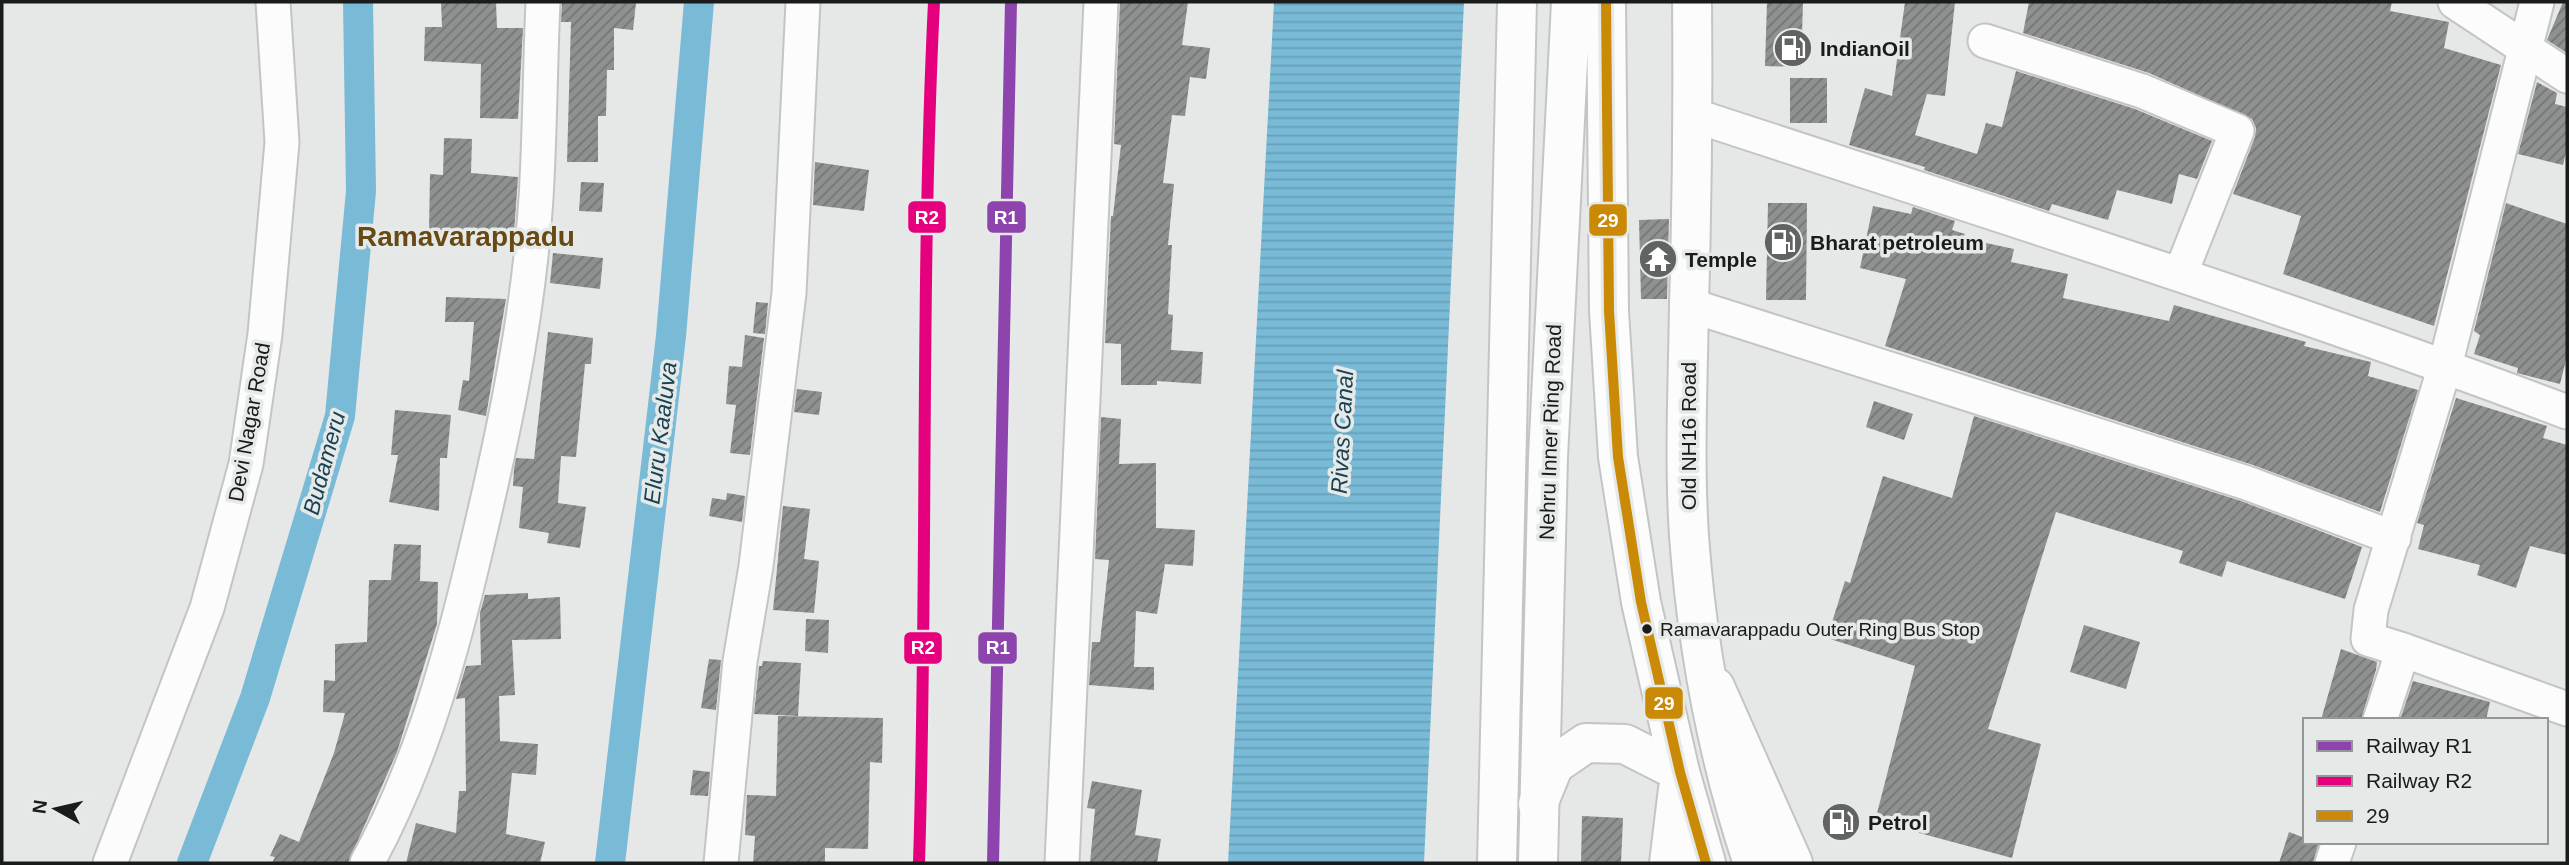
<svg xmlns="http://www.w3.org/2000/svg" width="2569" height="865" font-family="Arial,sans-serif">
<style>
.water{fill:url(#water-rules)}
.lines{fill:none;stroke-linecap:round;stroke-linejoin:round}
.canal{stroke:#79bad7;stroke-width:30}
.building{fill:url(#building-hatch)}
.street-casing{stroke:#c3c5c4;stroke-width:37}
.secondary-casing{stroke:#c3c5c4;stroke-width:42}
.primary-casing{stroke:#c3c5c4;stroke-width:42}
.highway-casing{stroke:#c3c5c4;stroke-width:42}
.street{stroke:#fbfcfb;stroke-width:33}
.secondary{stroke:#fbfcfb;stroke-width:38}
.primary{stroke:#fbfcfb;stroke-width:38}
.highway{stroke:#fbfcfb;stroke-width:38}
.bus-1-casing{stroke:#e5e9e8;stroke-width:16}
.bus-1{stroke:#cb8a05;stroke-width:10}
.rail-1-casing{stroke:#e5e9e8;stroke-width:18}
.rail-2-casing{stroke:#e5e9e8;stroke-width:18}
.rail-1{stroke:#8e44ad;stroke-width:12}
.rail-2{stroke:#e5007d;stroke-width:12}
.bus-dot{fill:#1a1b1b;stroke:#e5e9e8;stroke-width:2.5}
.labels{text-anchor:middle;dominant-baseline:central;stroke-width:7;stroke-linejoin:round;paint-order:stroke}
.bus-label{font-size:19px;fill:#1a1b1b;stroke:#e5e9e8;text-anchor:start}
.poi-label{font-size:21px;font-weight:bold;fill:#1a1b1b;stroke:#e5e9e8;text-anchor:start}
.street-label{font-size:21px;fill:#1a1b1b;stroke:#e5e9e8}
.water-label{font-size:23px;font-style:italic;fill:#1a4254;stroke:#e5e9e8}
.district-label{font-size:28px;font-weight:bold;fill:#684913;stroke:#e5e9e8}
.line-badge{stroke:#e5e9e8;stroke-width:2.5}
.badge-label{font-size:19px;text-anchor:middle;font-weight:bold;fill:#fff}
</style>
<defs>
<pattern id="water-rules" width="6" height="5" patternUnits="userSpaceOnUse" patternTransform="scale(1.75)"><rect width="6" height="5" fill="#79bad7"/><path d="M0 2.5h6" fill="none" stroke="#689fb8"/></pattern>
<pattern id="building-hatch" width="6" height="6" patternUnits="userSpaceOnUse" patternTransform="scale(1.75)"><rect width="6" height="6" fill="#8f9090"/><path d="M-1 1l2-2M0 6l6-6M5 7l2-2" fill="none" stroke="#747575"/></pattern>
</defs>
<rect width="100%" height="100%" fill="#e6e8e7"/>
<path class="water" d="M1274,2H1464L1424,863H1228Z"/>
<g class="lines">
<path class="canal" d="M192,863L255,698L340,416L361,191L358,2
M610,863L671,336L699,2"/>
</g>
<path class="building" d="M441,2H496L497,28H523L518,119L480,118L481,64L424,61L425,27H442Z
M562,2L636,3L633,30L614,28V70H607L606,116H598V162H567L571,22H561Z
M1120,2H1188L1182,45L1210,48L1206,79L1190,77L1185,116L1172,115L1163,183L1174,184L1168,245H1172L1168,314L1173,315L1171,350L1203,352L1201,384L1157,381V385H1121V344L1105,343L1111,216H1113L1121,145L1114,144Z
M1767,2H1803L1801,67L1765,66Z
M1905,2H1955L1945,96L1927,94L1915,135L1977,154L1986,123L2002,127L2016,71L2135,109L2212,141L2197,179L2179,174L2172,204L2117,190L2108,220L2052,204L2049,211L1924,170L1925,167L1849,145L1865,88L1892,96Z
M2029,2H2392L2390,11L2449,22L2444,48L2501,65L2434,326L2283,274L2301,216L2233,194L2255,137L2256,128L2252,119L2149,73L2023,33Z
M2563,2H2567V53L2547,40Z
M1790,78H1827V123H1790Z
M2537,82L2557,93L2555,104L2567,107V148L2563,165L2518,154Z
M444,138L472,139L471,173L518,177L514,233L429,232L430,174L443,175Z
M815,162L869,170L864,211L813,205Z
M581,182L604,183L602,212L579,211Z
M1768,203H1807L1806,300H1766Z
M2506,203L2567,224V356L2560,384L2517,373L2518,368L2474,354L2480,335L2474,331Z
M1873,206L1911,214L1913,207L1955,221L1952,230L1965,234L1963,238L2014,249L2011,262L2068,274L2063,298L2169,321L2174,305L2306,342L2304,346L2371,362L2368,376L2418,390L2380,512L2253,465L1885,346L1906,279L1860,268Z
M1669,219L1667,299H1641L1639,220Z
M553,253L603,258L600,289L550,283Z
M446,297L506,299L486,416L458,410L463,380L469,381L474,322H445Z
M756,302L768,303L765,334L753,333Z
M548,332L593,338L591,364H585L576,457L561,456L558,503L586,507L580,548L547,543L549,533L519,528L523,487L513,486L514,469L516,458L534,459Z
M745,335L764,338L750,455L730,453L736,405L726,404L729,366L742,367Z
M797,389L822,392L819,415L794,412Z
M2456,398L2547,426L2543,438L2567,445V555L2530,546L2516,588L2477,575L2480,565L2418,549L2424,525L2417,523Z
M1874,401L1913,414L1904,440L1866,427Z
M395,410L451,415L447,458H440L439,511L389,502L398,455H391Z
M1974,416L2241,501L2362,547L2345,599L2227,561L2222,577L2179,563L2183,551L2056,512L1988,729L2041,744L2012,858L1875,821L1915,666L1827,638L1845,581L1850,583L1883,476L1952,498Z
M1101,417L1121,419L1119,464L1156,463V528L1195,530L1193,566L1165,564L1157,614L1136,611L1134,667H1154V690L1089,685L1092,642H1100L1109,560L1095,559Z
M727,493L745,496L742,522L709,516L712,498L726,500Z
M783,506L810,509L804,559L819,561L814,613L773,610Z
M394,544L421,545L420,581L438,582L437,624L397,752L348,863H272L275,857L270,856L280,834L299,842L334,753L345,713L323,712L324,680L335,681V644L367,642L369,580H391Z
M528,593V599L560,597L561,639L512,640L515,695L499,696L500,741L538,744L536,775L512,773L506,834L545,842L540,863H406L416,823L456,833L459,791H466L465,698L456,699L466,666L481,665L480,613L485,595Z
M806,619L829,620L828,653L805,651Z
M2084,625L2140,642L2126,689L2070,672Z
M2341,649L2377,662L2376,670L2361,720H2321Z
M709,659L721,660L716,710L701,708Z
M763,661L801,663L798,716L754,714L759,666H762Z
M2413,681L2490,702L2486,720H2400Z
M778,716L883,718L882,763L870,762L868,849L825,848V863H753L755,836L745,835L747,795L776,796Z
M693,770L710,772L708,796L690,795Z
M1092,781L1142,790L1135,835L1161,839L1157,863H1090L1095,809L1087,808Z
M1582,816L1623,818L1621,863H1581Z
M2289,832L2305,838V842H2319L2313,863H2279Z"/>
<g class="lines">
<g class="street-casing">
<path id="street" d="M2455,2L2567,76
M1985,41L2142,91L2237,131L2180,275
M1693,115C1985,211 2279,303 2567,412
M1689,305L2247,483L2394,538
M2403,650L2567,709
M2380,720L2403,650L2368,639L2371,610L2445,366L2537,2
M110,863L207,608L246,464L265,334L282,142L273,2
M367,863C416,774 446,673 470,574C500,450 528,326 536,198C540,133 540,67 543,2
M721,863L740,661L756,566L789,293L803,2
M1062,863L1101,2
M2332,863L2339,842"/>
</g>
<g class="secondary-casing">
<path id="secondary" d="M1715,687L1793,863"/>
</g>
<g class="primary-casing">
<path id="primary" d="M1606,2L1609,311L1618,457L1641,602L1680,772L1706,863
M1692,2C1693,102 1692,203 1689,304C1688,381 1684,459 1689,536C1697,646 1718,759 1753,863
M1497,863L1517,2
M1538,863L1548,457L1571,2
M1669,863L1678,789"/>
</g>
<g class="highway-casing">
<path id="highway" d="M1538,804L1554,765L1586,743L1625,744L1680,772"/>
</g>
<use href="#street" class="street"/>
<use href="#secondary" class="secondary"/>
<use href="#primary" class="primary"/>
<use href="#highway" class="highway"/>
<g class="bus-1-casing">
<path id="bus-1" d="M1606,2L1609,311L1618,457L1641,602L1680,772L1706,863"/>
</g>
<use href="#bus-1" class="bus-1"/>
<g class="rail-1-casing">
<path id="rail-1" d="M993,863L1011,2"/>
</g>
<g class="rail-2-casing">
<path id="rail-2" d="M919,863C928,576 920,288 934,2"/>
</g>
<use href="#rail-1" class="rail-1"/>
<use href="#rail-2" class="rail-2"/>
</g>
<defs>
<g id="fuel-disc" transform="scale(2.0125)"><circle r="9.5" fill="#616362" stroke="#e5e9e8"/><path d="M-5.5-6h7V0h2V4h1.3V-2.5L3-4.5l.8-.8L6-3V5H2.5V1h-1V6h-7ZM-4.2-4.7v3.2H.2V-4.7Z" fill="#fff"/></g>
<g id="temple-disc" transform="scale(2.0125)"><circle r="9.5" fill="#616362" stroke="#e5e9e8"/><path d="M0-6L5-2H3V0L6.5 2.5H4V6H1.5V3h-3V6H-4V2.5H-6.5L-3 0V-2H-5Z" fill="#fff"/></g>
</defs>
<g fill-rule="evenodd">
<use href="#fuel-disc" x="1793" y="48"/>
<use href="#fuel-disc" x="1783" y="242"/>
<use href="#temple-disc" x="1658" y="259"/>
<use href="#fuel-disc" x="1841" y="822"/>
</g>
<circle class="bus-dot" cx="1647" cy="629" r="6"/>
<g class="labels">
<g class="bus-label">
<text x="1660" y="629">Ramavarappadu Outer Ring Bus Stop</text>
</g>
<g class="poi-label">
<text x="1820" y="48">IndianOil</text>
<text x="1810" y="242">Bharat petroleum</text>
<text x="1685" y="259">Temple</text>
<text x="1868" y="822">Petrol</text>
</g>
<g class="street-label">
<text transform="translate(249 422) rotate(-80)">Devi Nagar Road</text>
<text transform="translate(1550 432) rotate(-88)">Nehru Inner Ring Road</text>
<text transform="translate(1688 436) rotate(-90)">Old NH16 Road</text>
</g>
<g class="water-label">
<text transform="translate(1342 432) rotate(-87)">Rivas Canal</text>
<text transform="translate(660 433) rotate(-83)">Eluru Kaaluva</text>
<text transform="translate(324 463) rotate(-75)">Budameru</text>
</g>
<g class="district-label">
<text x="466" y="236">Ramavarappadu</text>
</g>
</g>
<g class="line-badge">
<rect x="907" y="200" width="40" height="34" rx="7" fill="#e5007d"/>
<rect x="986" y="200" width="41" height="34" rx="7" fill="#8e44ad"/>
<rect x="1588" y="203" width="40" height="34" rx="7" fill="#cb8a05"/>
<rect x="903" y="631" width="40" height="34" rx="7" fill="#e5007d"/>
<rect x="977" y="631" width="41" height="34" rx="7" fill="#8e44ad"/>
<rect x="1644" y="686" width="40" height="34" rx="7" fill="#cb8a05"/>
</g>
<g class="badge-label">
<text x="927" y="224">R2</text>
<text x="1006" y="224">R1</text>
<text x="1608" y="227">29</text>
<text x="923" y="654">R2</text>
<text x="998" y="654">R1</text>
<text x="1664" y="710">29</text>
</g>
<rect width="2569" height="865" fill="none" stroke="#1a1b1b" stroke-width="7"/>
<rect x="2303" y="718" width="245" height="126" fill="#e5e9e8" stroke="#949796" stroke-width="2"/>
<rect x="2317" y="741" width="35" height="10" fill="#8e44ad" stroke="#949796" stroke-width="2"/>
<text x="2366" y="753" font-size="21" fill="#1a1b1b">Railway R1</text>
<rect x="2317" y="776" width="35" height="10" fill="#e5007d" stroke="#949796" stroke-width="2"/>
<text x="2366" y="788" font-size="21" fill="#1a1b1b">Railway R2</text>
<rect x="2317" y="811" width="35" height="10" fill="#cb8a05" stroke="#949796" stroke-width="2"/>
<text x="2366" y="823" font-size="21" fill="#1a1b1b">29</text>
<g transform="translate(56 809) rotate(278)" stroke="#e5e9e8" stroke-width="5" paint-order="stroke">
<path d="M0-5L12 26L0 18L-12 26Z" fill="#1a1b1b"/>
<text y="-10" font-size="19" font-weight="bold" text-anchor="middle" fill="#1a1b1b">N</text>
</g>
</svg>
